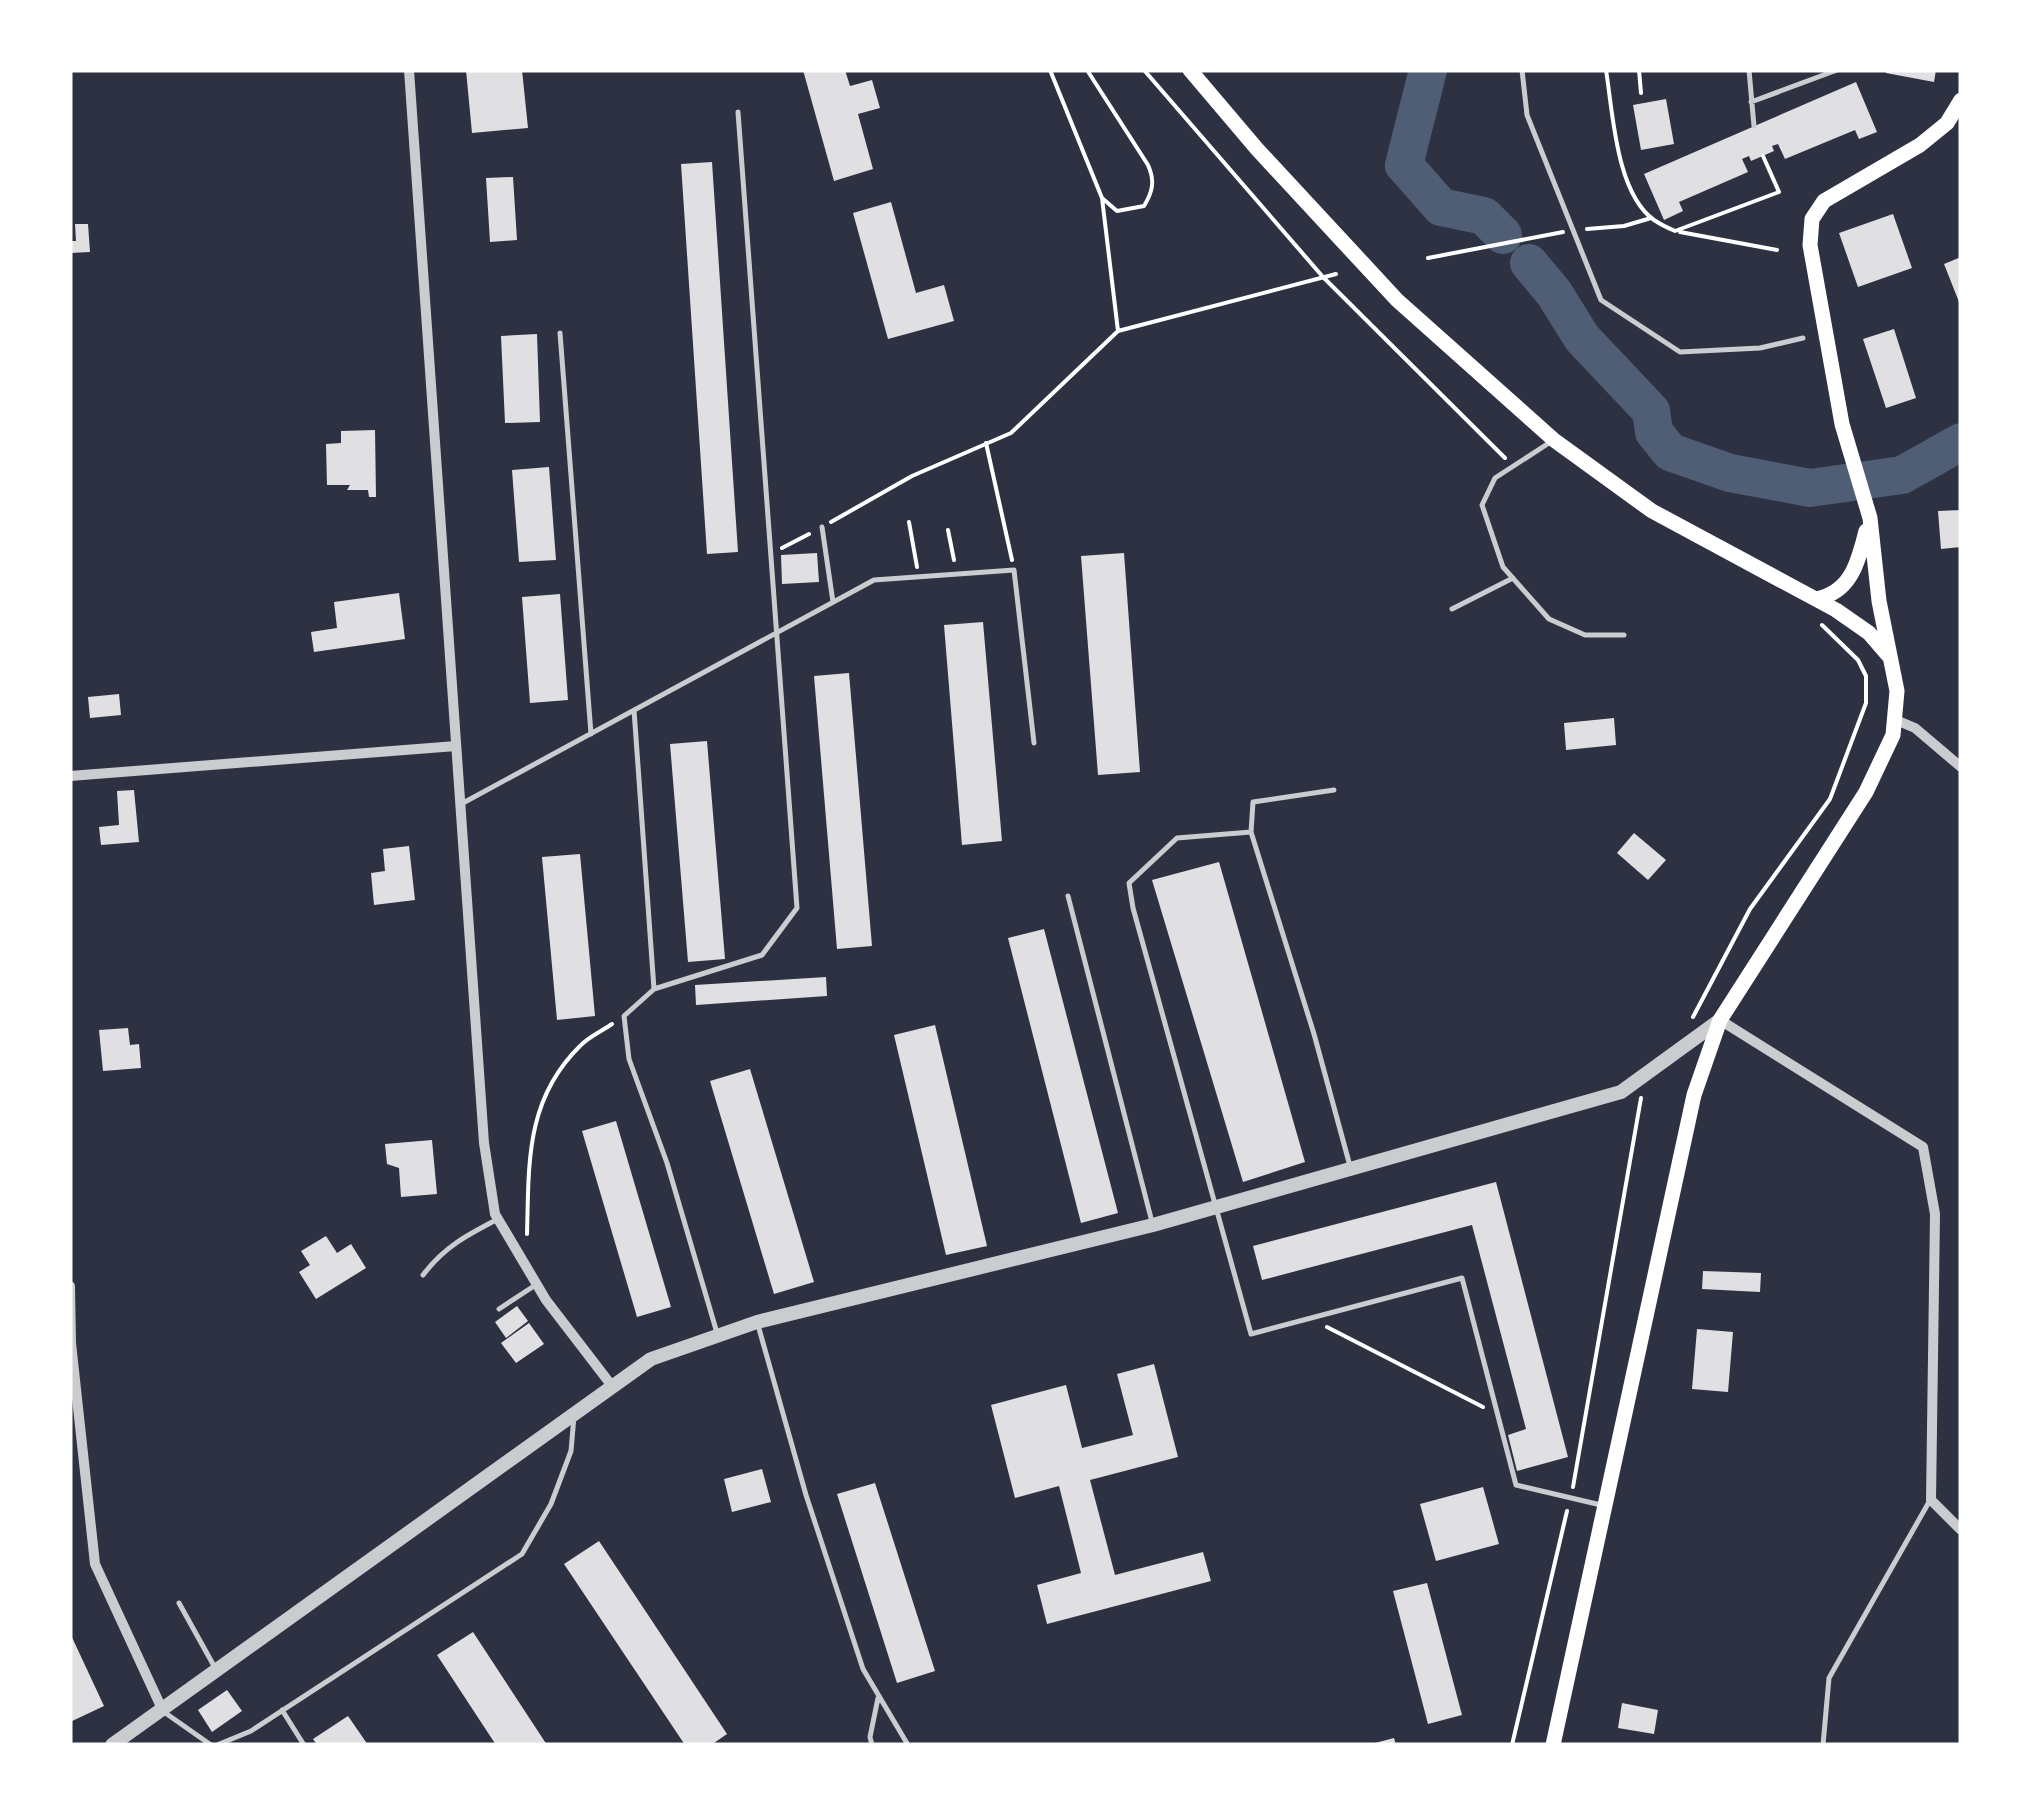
<svg xmlns="http://www.w3.org/2000/svg" width="2031" height="1815" font-family="'DM Sans',sans-serif">
<style>
.lines{fill:none;stroke-linecap:round;stroke-linejoin:round}
.river{stroke:#4f5d75;stroke-width:38}
.building{fill:#e0e0e3}
.path{stroke:#fff;stroke-width:4}
.service{stroke:#caccd0;stroke-width:5}
.minor{stroke:#caccd0;stroke-width:10}
.tertiary{stroke:#caccd0;stroke-width:14}
.secondary{stroke:#fff;stroke-width:15}
</style>
<rect width="100%" height="100%" fill="#2d3142"/>
<g class="lines">
<path class="river" d="M1428,70L1404,165L1441,207L1484,216L1503,235
M1529,263L1554,293L1582,338L1651,411L1654,432L1670,452L1730,473L1810,488L1902,475L1961,442"/>
</g>
<path class="building" d="M466,70H522L528,128L472,133Z
M803,70H845L850,86L872,80L880,108L858,114L873,169L834,181Z
M1886,70H1936L1934,82L1886,73Z
M1856,82L1877,132L1859,139L1855,130L1785,159L1778,144L1772,146L1774,151L1751,161L1749,156L1742,159L1748,172L1679,202L1683,211L1664,220L1644,174Z
M1666,99L1674,144L1641,150L1633,105Z
M712,162L738,552L707,554L681,164Z
M513,177L517,240L490,242L486,178Z
M891,202L916,293L944,285L954,321L888,339L853,213Z
M1893,214L1912,268L1858,287L1839,233Z
M75,224H88L90,252L70,253V241H76Z
M1961,257V307L1944,264Z
M1894,329L1916,398L1886,408L1863,339Z
M537,334L540,422L505,423L501,336Z
M375,430L376,497H369L368,490H347L350,485H327L326,444L341,443V431Z
M549,467L556,560L519,562L512,470Z
M1961,510V547L1941,549L1938,511Z
M817,553L819,582L782,584L781,555Z
M1124,553L1140,772L1098,775L1081,556Z
M399,593L405,639L314,652L311,632L337,628L334,602Z
M560,594L568,700L530,703L522,597Z
M983,622L1002,841L962,845L944,625Z
M849,673L872,946L837,949L814,676Z
M119,694L121,715L90,718L88,697Z
M1614,718L1616,745L1566,750L1564,723Z
M707,741L725,959L688,962L670,744Z
M134,790L139,842L101,845L99,827L119,825L117,791Z
M1634,833L1666,860L1648,880L1617,853Z
M409,846L415,900L374,905L371,873L385,871L383,849Z
M580,854L595,1016L557,1020L542,857Z
M1219,862L1305,1162L1243,1182L1152,880Z
M1044,929L1118,1213L1081,1223L1008,938Z
M826,977L827,996L696,1005L695,985Z
M935,1025L987,1246L946,1255L894,1035Z
M128,1028L130,1045L139,1044L141,1068L103,1071L99,1030Z
M750,1069L814,1282L774,1294L710,1081Z
M616,1121L671,1307L637,1317L582,1131Z
M432,1140L437,1194L401,1197L399,1168L387,1164L385,1144Z
M1496,1182L1568,1457L1517,1471L1508,1435L1526,1429L1472,1225L1262,1280L1253,1246Z
M326,1236L337,1253L351,1244L366,1268L316,1299L299,1272L310,1265L301,1251Z
M1703,1271L1761,1273L1760,1292L1702,1289Z
M517,1306L528,1321L506,1338L495,1322Z
M529,1323L544,1344L516,1363L501,1343Z
M1697,1329L1733,1332L1728,1392L1692,1389Z
M1154,1364L1178,1457L1090,1480L1115,1575L1203,1552L1211,1581L1047,1624L1037,1585L1081,1573L1059,1486L1015,1498L991,1405L1066,1385L1082,1448L1133,1435L1117,1374Z
M762,1469L771,1502L732,1512L724,1479Z
M875,1483L935,1671L897,1683L837,1494Z
M1483,1487L1499,1544L1436,1561L1420,1504Z
M599,1541L727,1734L711,1745H685L564,1564Z
M1427,1583L1462,1715L1428,1724L1393,1591Z
M473,1632L547,1745H496L437,1655Z
M70,1633L104,1706L70,1722Z
M227,1690L242,1711L212,1732L198,1710Z
M1622,1703L1658,1710L1654,1734L1618,1728Z
M348,1716L368,1745H317L313,1739Z
M1394,1738L1396,1745H1371V1744Z"/>
<g class="lines">
<path class="path" d="M1050,70L1102,198L1117,211L1144,206C1153,191 1155,181 1148,165L1087,70
M1144,70L1323,277L1505,458
M1606,70C1613,113 1616,193 1654,220C1660,224 1668,228 1675,231L1779,192L1763,156
M1639,70L1641,93
M1102,198L1118,331
M1587,229L1624,226L1651,218
M1680,232L1777,250
M1428,258L1563,232
M986,443L1012,560
M831,522L912,476L1011,433L1118,331L1336,274
M909,522L917,567
M948,530L954,560
M782,548L809,534
M1693,1017L1750,909L1830,799L1866,703V676L1858,660L1822,625
M527,1234C529,1164 525,1100 580,1046C588,1037 602,1031 612,1024
M1327,1327L1483,1407
M1573,1487L1641,1098
M1512,1745L1567,1511"/>
<path class="service" d="M1522,70L1527,115L1601,300L1680,352L1760,348L1803,338
M1749,70L1754,126
M1751,102L1837,70
M560,333L591,734
M1552,441L1495,478L1482,505L1503,567L1549,619L1585,635H1624
M822,527L833,602
M1452,609L1513,578
M634,710L654,989L762,955L797,908L738,112
M1334,790L1253,802L1251,832L1314,1034L1350,1166
M463,803L874,580L1014,570L1034,743
M1251,832L1177,838L1129,883L1133,908L1251,1334L1462,1278L1516,1485L1601,1505
M1068,896L1152,1222
M653,990L624,1016L629,1059L667,1163L717,1333
M423,1275C444,1247 467,1235 498,1219
M499,1309L534,1286
M758,1325L806,1495L863,1669L908,1745
M179,1603L214,1666
M282,1710L304,1745
M164,1712L211,1745
M217,1745L251,1731L522,1554L551,1504L571,1451L574,1416
M872,1745L870,1737L878,1698
M1823,1745L1829,1678L1929,1502"/>
<path class="minor" d="M409,70L484,1143L495,1214L546,1300L612,1386
M1896,720L1915,728L1961,767
M70,776L456,746
M1720,1020L1923,1147L1935,1214L1931,1500L1961,1530
M70,1286L71,1343L95,1564L163,1711"/>
<path class="tertiary" d="M112,1745L651,1359L757,1322L1153,1225L1621,1092L1720,1020"/>
<path class="secondary" d="M1190,70L1257,149L1397,300L1554,440L1652,511L1836,610L1869,633L1888,655
M1816,599C1852,592 1858,561 1866,531
M1553,1745L1694,1095L1720,1020L1866,792L1893,735L1897,691L1879,601L1870,518L1842,424L1810,245L1812,219L1824,201L1920,145L1947,123L1961,100"/>
</g>
<rect width="2031" height="1815" fill="none" stroke="#ffffff" stroke-width="145"/>
</svg>
